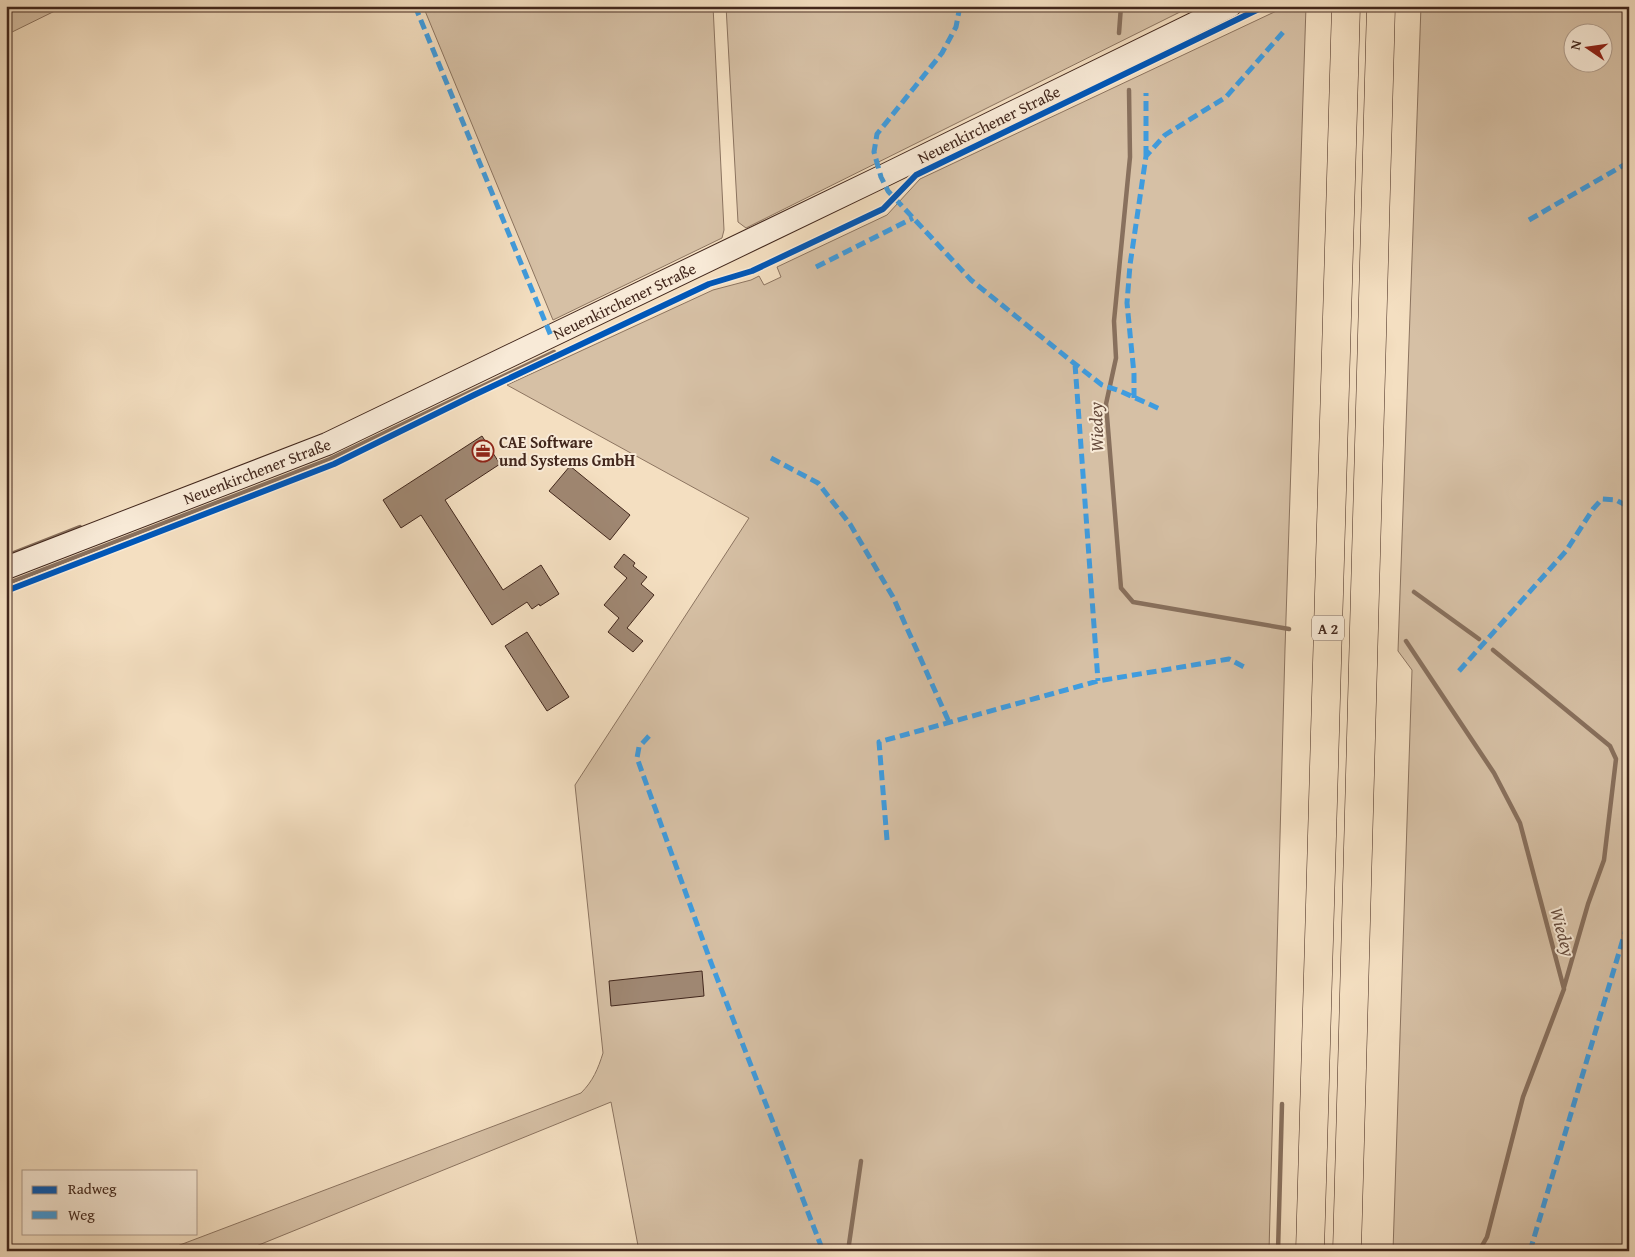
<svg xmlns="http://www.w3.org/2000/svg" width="1635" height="1257" font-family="'Gentium Book Plus',serif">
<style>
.green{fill:#d6c0a5;stroke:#8c7460;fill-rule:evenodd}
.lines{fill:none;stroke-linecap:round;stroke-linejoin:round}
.stream{stroke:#88705d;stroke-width:4.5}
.building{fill:#9f8772;stroke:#42271c}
.secondary-casing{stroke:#42271c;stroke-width:24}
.highway-casing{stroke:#42271c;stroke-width:29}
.secondary{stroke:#f8ead7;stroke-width:22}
.highway{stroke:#f4dfc1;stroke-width:28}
.quiet{stroke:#3f9cdf;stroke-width:5;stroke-dasharray:10 5;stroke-linecap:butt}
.cycleway-casing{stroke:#f8ead7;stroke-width:9}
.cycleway{stroke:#0057b8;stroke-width:6}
.labels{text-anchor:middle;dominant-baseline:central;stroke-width:4;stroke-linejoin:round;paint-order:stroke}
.shield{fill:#f8ead7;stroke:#796254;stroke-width:1}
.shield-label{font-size:15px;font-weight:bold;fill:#42271c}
.street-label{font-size:16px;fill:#42271c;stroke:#f8ead7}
.poi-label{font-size:16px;font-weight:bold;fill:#42271c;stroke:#f8ead7;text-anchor:start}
.water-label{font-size:18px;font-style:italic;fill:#654b3d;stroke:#f8ead7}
</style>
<rect width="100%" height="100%" fill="#f4dfc1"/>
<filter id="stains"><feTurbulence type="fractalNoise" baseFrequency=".004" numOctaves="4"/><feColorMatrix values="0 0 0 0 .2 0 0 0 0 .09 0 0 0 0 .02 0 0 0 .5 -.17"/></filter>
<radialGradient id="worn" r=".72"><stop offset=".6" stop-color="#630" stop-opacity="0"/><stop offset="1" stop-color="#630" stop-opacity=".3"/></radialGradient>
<path class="green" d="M6,6H65L6,35Z
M423,6H713L724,230L722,238L553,320Z
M726,6H1192L746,228L738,222Z
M1287,6H1306L1285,649L1269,1251H639L611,1102L244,1251H164L581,1093C593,1081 598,1069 603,1053L575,785L749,518L507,385L713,290L751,280L759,276L764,285L781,277L777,267L887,215L920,179Z
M1421,6H1629V1251H1393L1412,670L1398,651ZM1602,32V62H1572V32Z"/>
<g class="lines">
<path class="stream" d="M1119,33L1121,6
M1129,90L1130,157L1114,321L1116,358L1106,404L1121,588L1133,602L1289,629
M6,556L80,527
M6,584L330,459L554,352
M1414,592L1479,639
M1406,641L1494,773L1520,823L1564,989L1523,1097L1487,1237L1479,1251
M1493,650L1610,746L1616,759L1604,860L1588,904L1564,987
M848,1251L861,1161
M1278,1251L1282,1104"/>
</g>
<path class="building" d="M482,436L500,464L445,500L503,590L541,565L559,594L540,606L539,604L532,609L527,602L492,625L421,515L401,528L383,500Z
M570,466L630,515L610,540L549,491Z
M624,554L635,563L633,566L647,577L641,584L654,595L627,628L643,641L633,652L608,632L619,618L604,605L627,578L614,567Z
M527,632L569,697L547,711L505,646Z
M702,971L704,996L611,1006L609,981Z"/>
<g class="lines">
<g class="secondary-casing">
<g id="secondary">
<path id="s1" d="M6,568L327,444L881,177L1230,6"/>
</g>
</g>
<g class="highway-casing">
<path id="highway" d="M1310,1251L1346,6
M1347,1251L1381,6"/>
</g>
<use href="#secondary" class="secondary"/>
<use href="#highway" class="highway"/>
<path class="quiet" d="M415,6L551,336
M960,6L956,27L942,53L877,134L874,152L881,177L888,191L971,280L1075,364L1102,385L1120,391L1160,409
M1146,156V93
M1529,220L1629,162
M816,267L913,218
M1075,364L1098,681
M1134,398V374L1127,303L1130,265L1146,156L1165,135L1226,97L1285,30
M771,458L818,483L850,524L893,597L949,722
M1459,671L1566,551L1593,509L1602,499L1616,500L1629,507
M649,736L639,747L637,758L710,960L823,1251
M887,840L879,742L1098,681L1229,659L1246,668
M1530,1251L1629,919"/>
<g class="cycleway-casing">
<path id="cycleway" d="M6,591L334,464L474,395L709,284L752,271L883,209L916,175L1265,6"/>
</g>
<use href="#cycleway" class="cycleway"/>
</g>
<defs>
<g id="office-ring" transform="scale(1.125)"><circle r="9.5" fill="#f8ead7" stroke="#8f2418" stroke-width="1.5"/><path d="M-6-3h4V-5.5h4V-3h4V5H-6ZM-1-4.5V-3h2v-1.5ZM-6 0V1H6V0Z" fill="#8f2418"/></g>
</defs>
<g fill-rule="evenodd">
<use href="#office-ring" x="483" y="451"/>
</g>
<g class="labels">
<rect class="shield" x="1312" y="615.5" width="32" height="25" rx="4"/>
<g class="shield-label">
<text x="1328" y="628">A 2</text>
</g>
<g class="street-label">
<text stroke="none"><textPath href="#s1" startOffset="1079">Neuenkirchener Straße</textPath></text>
<text stroke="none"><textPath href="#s1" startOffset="674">Neuenkirchener Straße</textPath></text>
<text stroke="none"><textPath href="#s1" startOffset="269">Neuenkirchener Straße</textPath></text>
</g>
<g class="poi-label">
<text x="499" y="442">CAE Software<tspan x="499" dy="18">und Systems GmbH</tspan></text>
</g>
<g class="water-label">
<text transform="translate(1096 427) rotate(-92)">Wiedey</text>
<text transform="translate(1563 932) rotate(75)">Wiedey</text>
</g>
</g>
<rect width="1635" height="1257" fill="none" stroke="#f4dfc1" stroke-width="25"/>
<rect x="8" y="8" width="1620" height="1242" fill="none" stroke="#42271c" stroke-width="2.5"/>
<rect x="12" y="12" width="1610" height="1232" fill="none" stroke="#42271c"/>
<rect x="22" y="1170" width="175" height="65" fill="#f8ead7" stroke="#af9c8c"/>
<rect x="32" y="1186" width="25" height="8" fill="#0057b8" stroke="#af9c8c"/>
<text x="68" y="1194" font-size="15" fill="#42271c">Radweg</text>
<rect x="32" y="1211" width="25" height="8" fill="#3f9cdf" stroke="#af9c8c"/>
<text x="68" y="1220" font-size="15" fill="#42271c">Weg</text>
<g transform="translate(1588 48) rotate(283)"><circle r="24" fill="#f8ead7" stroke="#af9c8c"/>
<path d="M0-4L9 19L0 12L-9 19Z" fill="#8f2418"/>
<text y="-8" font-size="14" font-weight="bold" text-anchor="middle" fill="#42271c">N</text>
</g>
<rect width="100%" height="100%" filter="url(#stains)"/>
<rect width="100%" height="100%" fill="url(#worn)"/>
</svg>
